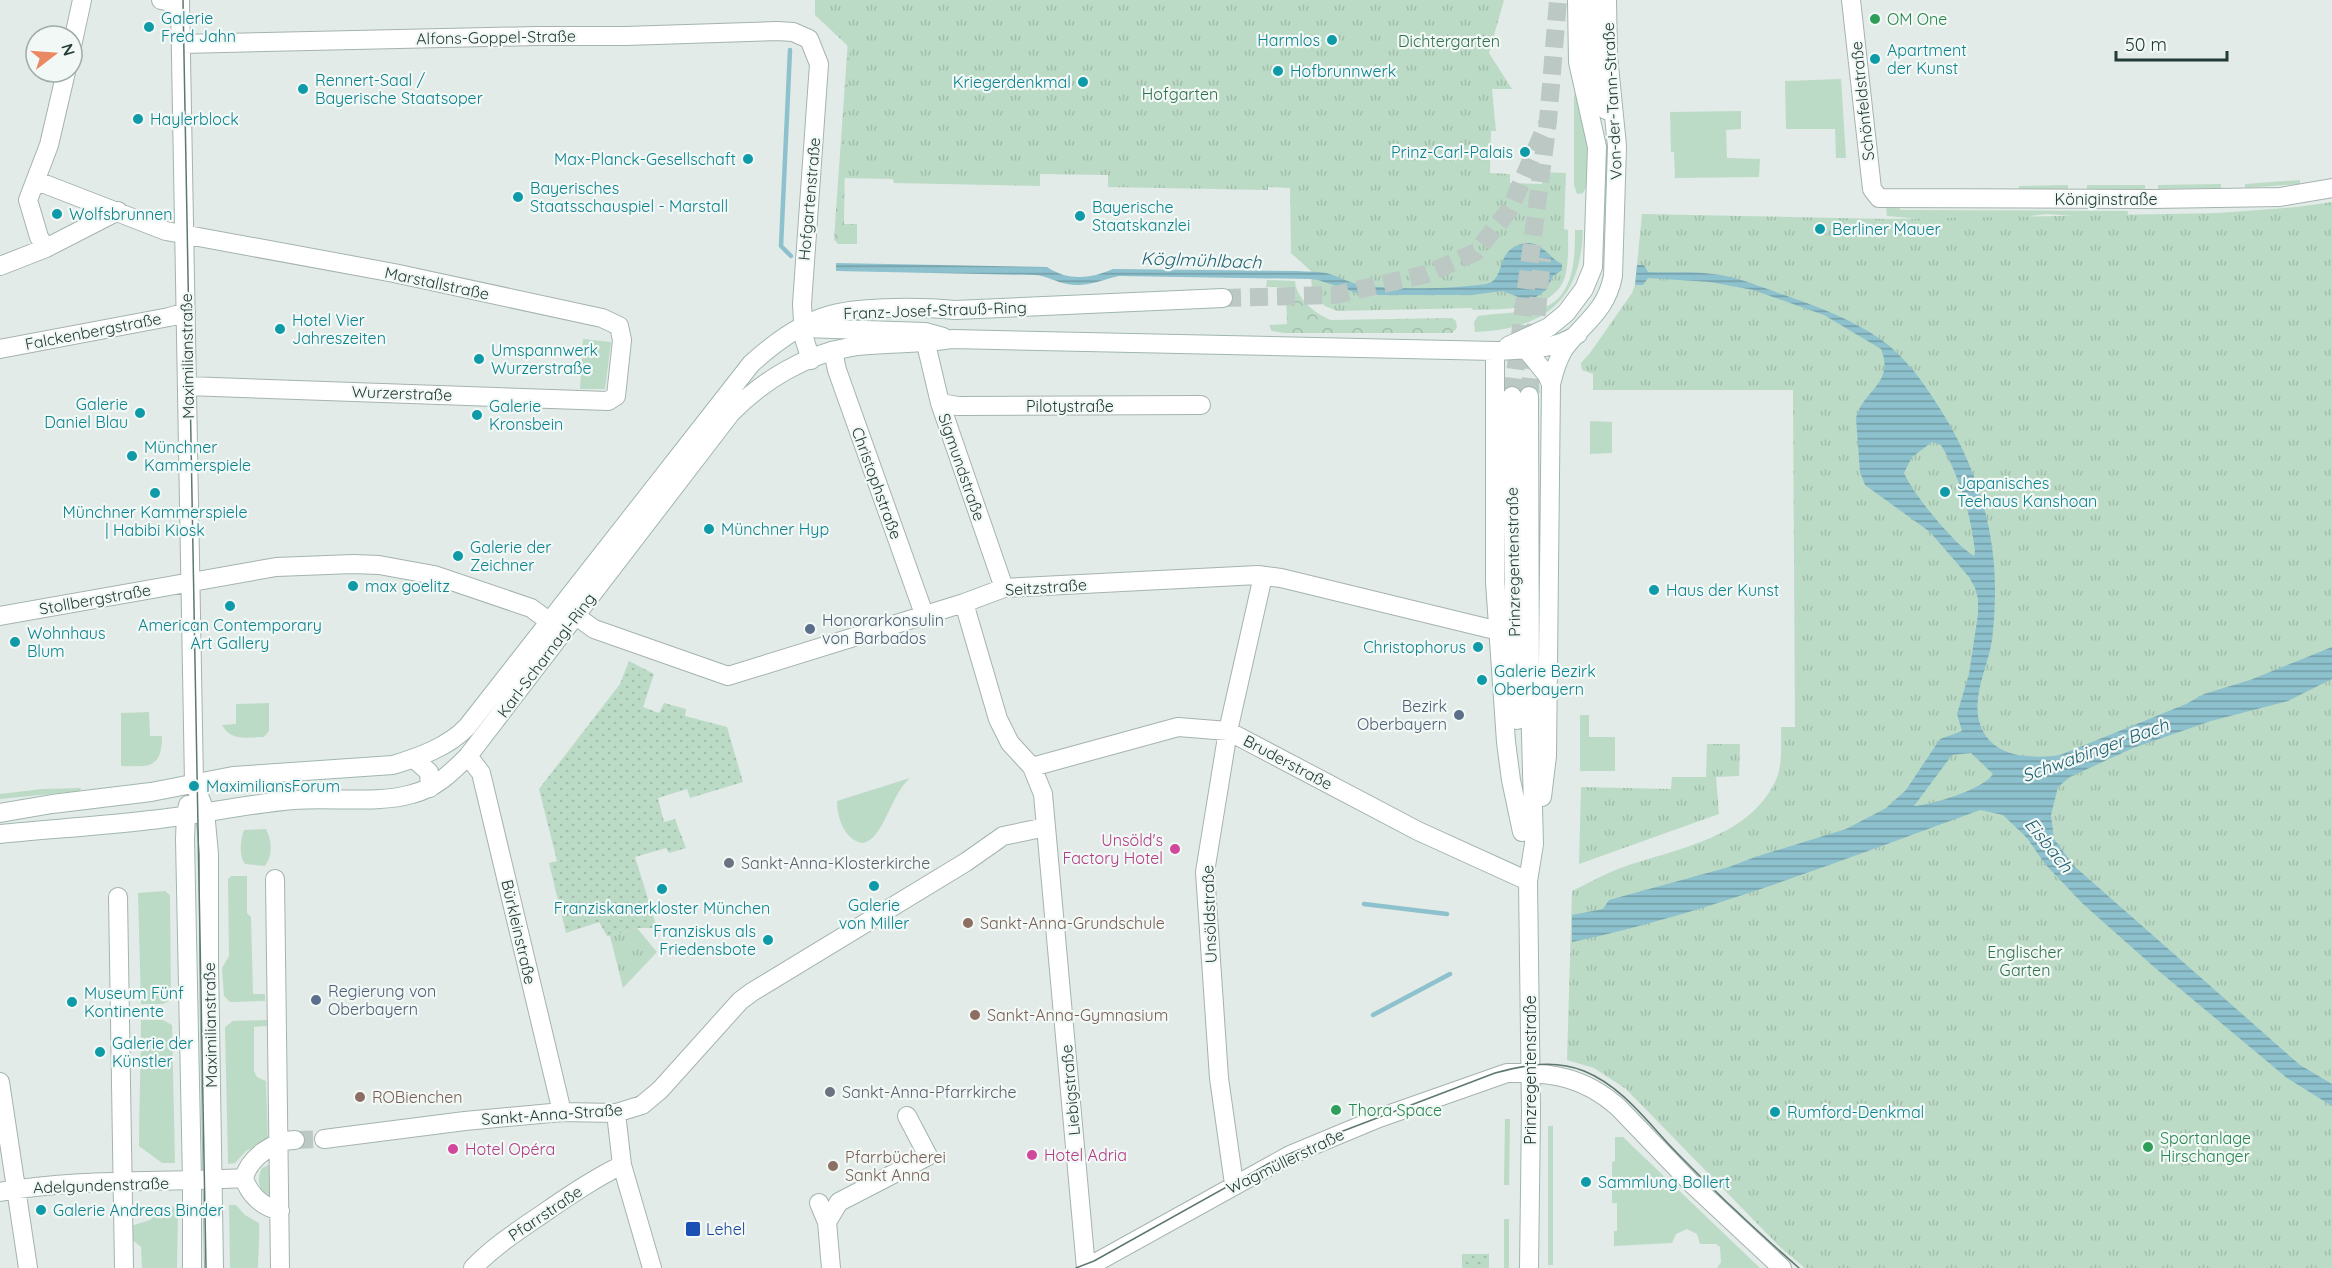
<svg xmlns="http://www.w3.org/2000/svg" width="2332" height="1268" font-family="Quicksand,sans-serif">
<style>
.grass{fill:#bcdbc6}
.forest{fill:url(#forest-crowns)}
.park{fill:url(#park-tufts)}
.garden{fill:url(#garden-dots)}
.water{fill:url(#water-rules);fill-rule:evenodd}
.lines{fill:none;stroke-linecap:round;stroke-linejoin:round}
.stream{stroke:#8dc1cd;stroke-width:4.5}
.street-tunnel{stroke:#bcc8c4;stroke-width:18;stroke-dasharray:18 9;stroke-linecap:butt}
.secondary-tunnel{stroke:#bcc8c4;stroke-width:18;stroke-dasharray:18 9;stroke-linecap:butt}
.street-casing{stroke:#a5b3ae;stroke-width:20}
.secondary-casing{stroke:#a1b6b0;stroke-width:20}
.street{stroke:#fff;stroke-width:18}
.secondary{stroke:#fff;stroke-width:18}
.tram{stroke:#5d7771;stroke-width:1.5}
.leisure-dot{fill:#2e9e5b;stroke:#f2f8f5;stroke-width:2}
.culture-dot{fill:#0f9aa8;stroke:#f2f8f5;stroke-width:2}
.service-dot{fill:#5c6f8a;stroke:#f2f8f5;stroke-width:2}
.hotel-dot{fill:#d1479c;stroke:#f2f8f5;stroke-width:2}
.worship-dot{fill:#6b7280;stroke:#f2f8f5;stroke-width:2}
.education-dot{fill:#8d6e63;stroke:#f2f8f5;stroke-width:2}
.transit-dot{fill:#1a4fb4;stroke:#f2f8f5;stroke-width:2}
.labels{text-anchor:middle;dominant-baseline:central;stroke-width:4.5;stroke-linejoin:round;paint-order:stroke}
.culture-label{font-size:16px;fill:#0d838f;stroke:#f2f8f5;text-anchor:start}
.leisure-label{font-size:16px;fill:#27864d;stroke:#f2f8f5;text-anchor:start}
.street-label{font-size:16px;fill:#233b36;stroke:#f2f8f5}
.park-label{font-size:16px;fill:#2f704b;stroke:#f2f8f5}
.service-label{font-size:16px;fill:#4e5e75;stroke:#f2f8f5;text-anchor:start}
.hotel-label{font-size:16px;fill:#b23c85;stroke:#f2f8f5;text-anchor:start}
.worship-label{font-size:16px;fill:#5b616d;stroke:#f2f8f5;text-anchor:start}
.education-label{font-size:16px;fill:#785e54;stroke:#f2f8f5;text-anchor:start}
.transit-label{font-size:16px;fill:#164399;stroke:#f2f8f5;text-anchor:start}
.water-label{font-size:18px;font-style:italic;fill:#206274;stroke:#f2f8f5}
</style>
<defs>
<pattern id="forest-crowns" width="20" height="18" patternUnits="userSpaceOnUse" patternTransform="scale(1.5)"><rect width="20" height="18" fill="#bcdbc6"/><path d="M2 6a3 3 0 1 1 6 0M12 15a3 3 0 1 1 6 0" fill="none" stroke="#a1bdab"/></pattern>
<pattern id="park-tufts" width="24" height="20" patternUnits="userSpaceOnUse" patternTransform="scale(1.5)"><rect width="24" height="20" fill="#bcdbc6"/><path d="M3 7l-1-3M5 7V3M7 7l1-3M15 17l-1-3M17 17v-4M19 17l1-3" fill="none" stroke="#a1bdab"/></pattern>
<pattern id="garden-dots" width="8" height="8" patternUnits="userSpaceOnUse" patternTransform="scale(1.5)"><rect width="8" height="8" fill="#bcdbc6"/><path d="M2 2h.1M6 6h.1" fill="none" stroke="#a1bdab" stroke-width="1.8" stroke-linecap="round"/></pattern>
<pattern id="water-rules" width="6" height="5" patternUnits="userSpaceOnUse" patternTransform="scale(1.5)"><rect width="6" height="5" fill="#8dc1cd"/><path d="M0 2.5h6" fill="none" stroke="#739ea7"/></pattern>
</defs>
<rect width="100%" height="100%" fill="#e2ebe7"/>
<path class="grass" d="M1841,79L1846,158H1836L1835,129H1786L1785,81Z
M1574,95H1577C1584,123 1598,167 1583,193L1577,194L1574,185Z
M1741,111V129L1726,130L1727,158L1760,159L1759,177L1675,178L1674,152H1671L1670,112Z
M2300,180V184L2245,188V184Z
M2221,184V188L2158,189V185Z
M2068,185V189H2019V186Z
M2087,185H2145V189H2087Z
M1899,205L1900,210L2128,211L2127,220L2046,214L1969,223L1887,216L1886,206Z
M1575,230H1583C1581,301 1544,329 1475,332L1474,322L1478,316C1497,313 1516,313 1535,310C1574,303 1575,261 1575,230Z
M583,339L611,342L605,389H580Z
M1504,383L1539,384L1540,393L1503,394Z
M1590,421L1612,422V453L1590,454Z
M269,703V731L264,737C247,737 231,742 222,725L236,724V704Z
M149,712L150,736H162C162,768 150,767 121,766V713Z
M1580,715H1589V737H1615V771H1580Z
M910,778C890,795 884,839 863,843C845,841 837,818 837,801Z
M81,788L80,791L0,799V794L42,789Z
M266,829C272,841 273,855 265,866L245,864C239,856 240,840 244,830Z
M231,876H247V913L251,917L253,994H265V1001L230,1002L224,996L222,968L229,956L228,879Z
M165,891L170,895L171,1000L163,1004H141L138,893Z
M141,1020H163L172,1025L175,1163H162L139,1146C139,1103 141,1062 141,1020Z
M267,1020V1026L254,1027V1071L257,1077L266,1081L268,1141L246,1151L235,1163L228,1164L225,1027L233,1021Z
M1505,1119H1510L1509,1185H1504Z
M1548,1126H1553V1265H1548Z
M1615,1137H1623L1760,1268H1717L1721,1262L1720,1247L1716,1244H1700L1697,1234L1687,1229L1676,1234L1672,1243L1614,1246V1231H1617V1203H1612V1162L1615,1161Z
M271,1164L272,1197L265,1196C258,1187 257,1178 262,1168Z
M229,1205H236L245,1215L259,1223C260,1239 258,1253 258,1268H230Z
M172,1206L178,1210L177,1268H142L141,1247L130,1238L131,1226L150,1220L162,1208Z
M1504,1219H1509V1268H1504Z"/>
<path class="forest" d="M885,12L845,161L844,224H857V244H838L834,239L848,40Z
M1267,280L1295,281C1296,298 1315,314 1331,320L1452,318L1456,321L1457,328L1452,333H1285L1272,331L1269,325L1287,324L1286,287H1266Z"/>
<path class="park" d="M815,0H1504L1489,53L1512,89H1492L1496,131H1491L1490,173L1510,174V183L1542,184L1543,172L1566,173L1564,229L1568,230C1568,246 1569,262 1565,277C1553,313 1502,308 1473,310L1472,308L1337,311L1325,306L1312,295L1311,271L1291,253L1290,188L1268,187V190L1108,187V175L1040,174V186L894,183L893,179L842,178L850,48L815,15Z
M2332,202V1268H1805L1780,1247L1626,1089L1594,1068L1567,1060L1572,891C1587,884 1602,875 1618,869C1672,849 1747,840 1775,782C1783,765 1781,746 1781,727H1795L1793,390H1593V374L1582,370L1581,363L1590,353L1632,293L1635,285L1642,214L1888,219L2218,213L2297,207Z
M1707,744H1740L1739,776L1716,777L1719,814L1579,864L1581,787L1671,789L1672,777H1706Z
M637,928L657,952L623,988L610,936Z"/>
<path class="garden" d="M629,661L654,674L643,707L659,713L664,703L686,709L685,716L727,727L743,782L690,798L687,789L658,798L664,822L675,819L686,848L669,853L666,848L635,857L657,928H637L610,936H607L599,922L566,933L549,863L557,861L539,789L620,684Z
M1462,1254H1489V1268H1462Z"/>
<path class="water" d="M1529,243C1545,245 1549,258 1562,264V270L1553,276L1546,290L1533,299L1527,300L1502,291L1472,295H1363L1318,280L1310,279L1119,276C1101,280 1086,288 1067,284C1056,282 1047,276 1035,275L836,271V263L1047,267C1068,281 1090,279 1113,269L1298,271C1307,272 1317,271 1326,273C1338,276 1349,283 1361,285C1394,290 1453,289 1486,284C1508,280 1492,246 1529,243Z
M1637,265H1644L1648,272C1669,273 1691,271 1712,274C1735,276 1759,286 1781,294C1817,306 1857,321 1887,344C1905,359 1919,376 1931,395C1971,453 1995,519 1995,590C1995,606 1994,624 1992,640C1988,667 1971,697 1980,724C1991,758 2031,759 2060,755L2186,704L2204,694L2250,680L2332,647V679L2288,701L2211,721L2133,748L2070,777L2058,787L2051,815L2054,839L2073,865L2300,1065L2332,1084V1106L2287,1078L2154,967L2083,904L2045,864L2027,838L2003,815L1980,810C1845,859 1712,912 1572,942V915L1603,909L1609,900L1729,867L1755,857L1846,829L1886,808L1906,790L1940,739L1962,731L1957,714L1969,674L1978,614V599L1975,588L1969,577L1930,532L1865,485L1860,472L1856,418C1863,390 1895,384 1881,349L1824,315L1753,290L1710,282L1648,278L1643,285H1635ZM1932,442L1941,445C1960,477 1971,515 1975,552L1974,556C1954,544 1913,494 1904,473L1912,457ZM1971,753L1993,774C1982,790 1934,804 1914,806L1952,755Z"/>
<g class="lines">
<path class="stream" d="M790,50L781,246L791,256
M1364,904L1447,914
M1373,1015L1450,974"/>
<path class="street-tunnel" d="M295,1140L324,1139"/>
<path class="secondary-tunnel" d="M1223,298L1335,295L1427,274L1476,252L1510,209L1548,121
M1512,396L1548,121L1558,0
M1529,396L1542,258"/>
<g class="street-casing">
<path id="street" d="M161,0L180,4
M180,0L194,783
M1851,0L1872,189L1879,198L2152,199L2280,197L2332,188
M181,44L536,36H625L778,31L793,32L809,39L819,64L802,304L804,338L811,360
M72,46L82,0
M37,181L166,231L394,273L602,318L619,326L622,340L616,396L608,401L187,386
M46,248L39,237L28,200L49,145L66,72
M0,266L46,248L118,211
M926,344L940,403L1004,588
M0,349L169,317L186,312
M833,351L837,370L924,614
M940,403L958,406L1201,405
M964,603L998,719L1010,743L1032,767L1043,794L1086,1268
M0,616L276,567L353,564L379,565L434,575L531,608L550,622
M576,616L594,629L728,676L964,603L1004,588L1258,575L1281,578L1499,631
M468,756L481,773L562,1112
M1032,767L1178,727L1228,731L1418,831L1528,881
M275,879L280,1268
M118,897L124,1268
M0,1082L28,1268
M616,1113L622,1165L652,1268
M324,1139L465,1121L562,1112L616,1113L642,1105L660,1090L740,1001L752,992L966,862L1003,836L1046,827
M1234,1184L1219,1078L1205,872L1228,731L1263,576
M0,1192C80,1178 163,1183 244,1178
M819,1203L827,1222L831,1268
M280,1211C263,1207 249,1195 244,1178C249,1158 274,1140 295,1140
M827,1222L839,1202L928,1156L907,1116
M473,1268C491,1249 513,1234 535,1219C563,1200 591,1180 622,1165
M1086,1268L1290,1155L1379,1118L1507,1073C1552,1072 1584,1077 1618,1107L1693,1185L1782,1268"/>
</g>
<g class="secondary-casing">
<path id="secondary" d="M1589,0L1592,62L1606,110
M804,328L925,332L943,337
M1521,343L1547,375L1551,384
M1508,346L1549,327L1566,313L1584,289L1593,267L1597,147L1578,62L1577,0
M1495,351V582L1506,742L1511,780L1522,832
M1512,396L1514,626L1517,720
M414,759L429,772L430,788
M194,783L205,811L209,854V965L214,1268
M1542,797L1547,756L1551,384C1554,372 1557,360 1564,349C1583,323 1606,312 1613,276L1617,146L1608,56L1607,0
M188,805L186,814L185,839L192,1181V1268
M0,813L52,804L151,792L233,776L393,765C419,757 448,747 467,727L751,364C774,343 803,321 834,314C865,306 923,307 955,310L1223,298
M0,834C50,829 100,826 150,820C198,815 246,804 294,800C330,797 378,804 412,794C436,788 451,773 468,756L731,413C762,381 806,354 851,347C885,342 919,345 952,339L1495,351C1523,349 1554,351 1578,334
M1529,1268L1531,1112L1528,881L1534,844L1530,699L1529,396"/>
</g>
<use href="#street" class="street"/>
<use href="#secondary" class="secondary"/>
<path class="tram" d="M183,0L206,1268
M1076,1268L1094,1261L1273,1161L1343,1131L1495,1073C1525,1065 1554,1059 1584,1071C1624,1087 1650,1126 1679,1155C1717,1194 1758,1232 1799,1268"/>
</g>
<g class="leisure-dot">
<circle cx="1875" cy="19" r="6"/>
<circle cx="1336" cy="1110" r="6"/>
<circle cx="2148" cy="1147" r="6"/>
</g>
<g class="culture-dot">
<circle cx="149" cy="27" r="6"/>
<circle cx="1332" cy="40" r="6"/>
<circle cx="1875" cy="59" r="6"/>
<circle cx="1278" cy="71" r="6"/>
<circle cx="1083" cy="82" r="6"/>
<circle cx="303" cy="89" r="6"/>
<circle cx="138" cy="119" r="6"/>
<circle cx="1525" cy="152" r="6"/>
<circle cx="748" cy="159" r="6"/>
<circle cx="518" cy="197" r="6"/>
<circle cx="57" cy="214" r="6"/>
<circle cx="1080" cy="216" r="6"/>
<circle cx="1820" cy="229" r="6"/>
<circle cx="280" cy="329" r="6"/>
<circle cx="479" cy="359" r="6"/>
<circle cx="140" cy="413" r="6"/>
<circle cx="477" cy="415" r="6"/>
<circle cx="132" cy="456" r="6"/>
<circle cx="1945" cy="492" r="6"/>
<circle cx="155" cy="493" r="6"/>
<circle cx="709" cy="529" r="6"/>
<circle cx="458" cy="556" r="6"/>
<circle cx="353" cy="586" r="6"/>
<circle cx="1654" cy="590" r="6"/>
<circle cx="230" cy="606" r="6"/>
<circle cx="15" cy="642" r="6"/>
<circle cx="1478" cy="647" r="6"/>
<circle cx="1482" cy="680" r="6"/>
<circle cx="194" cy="786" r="6"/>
<circle cx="874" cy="886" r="6"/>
<circle cx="662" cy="889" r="6"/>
<circle cx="768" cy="940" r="6"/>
<circle cx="72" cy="1002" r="6"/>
<circle cx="100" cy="1052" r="6"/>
<circle cx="1775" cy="1112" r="6"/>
<circle cx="1586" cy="1182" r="6"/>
<circle cx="41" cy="1210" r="6"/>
</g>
<g class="service-dot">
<circle cx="810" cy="629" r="6"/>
<circle cx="1459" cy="715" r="6"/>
<circle cx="316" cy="1000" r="6"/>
</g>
<g class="hotel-dot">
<circle cx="1175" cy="849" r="6"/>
<circle cx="453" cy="1149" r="6"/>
<circle cx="1032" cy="1155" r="6"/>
</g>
<g class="worship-dot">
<circle cx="729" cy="863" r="6"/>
<circle cx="830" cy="1092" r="6"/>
</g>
<g class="education-dot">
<circle cx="968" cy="923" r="6"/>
<circle cx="975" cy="1015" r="6"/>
<circle cx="360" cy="1097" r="6"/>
<circle cx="833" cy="1166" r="6"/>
</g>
<rect class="transit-dot" x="685" y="1221" width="16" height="16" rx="3"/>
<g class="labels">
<g class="culture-label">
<text x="161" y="18">Galerie<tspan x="161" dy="18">Fred Jahn</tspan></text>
<text x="1320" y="40" text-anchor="end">Harmlos</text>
<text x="1887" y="50">Apartment<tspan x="1887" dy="18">der Kunst</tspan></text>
<text x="1290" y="71">Hofbrunnwerk</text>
<text x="315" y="80">Rennert-Saal /<tspan x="315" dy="18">Bayerische Staatsoper</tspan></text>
<text x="1071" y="82" text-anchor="end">Kriegerdenkmal</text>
<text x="150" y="119">Haylerblock</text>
<text x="1513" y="152" text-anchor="end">Prinz-Carl-Palais</text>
<text x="736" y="159" text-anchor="end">Max-Planck-Gesellschaft</text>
<text x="530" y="188">Bayerisches<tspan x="530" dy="18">Staatsschauspiel - Marstall</tspan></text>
<text x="1092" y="207">Bayerische<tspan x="1092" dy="18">Staatskanzlei</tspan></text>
<text x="69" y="214">Wolfsbrunnen</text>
<text x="1832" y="229">Berliner Mauer</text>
<text x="292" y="320">Hotel Vier<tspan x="292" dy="18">Jahreszeiten</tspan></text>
<text x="491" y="350">Umspannwerk<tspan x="491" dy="18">Wurzerstraße</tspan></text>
<text x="128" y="404" text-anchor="end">Galerie<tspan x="128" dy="18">Daniel Blau</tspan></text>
<text x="489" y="406">Galerie<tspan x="489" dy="18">Kronsbein</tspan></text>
<text x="144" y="447">Münchner<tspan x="144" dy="18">Kammerspiele</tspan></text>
<text x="1957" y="483">Japanisches<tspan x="1957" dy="18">Teehaus Kanshoan</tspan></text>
<text x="155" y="512" text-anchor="middle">Münchner Kammerspiele<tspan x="155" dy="18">| Habibi Kiosk</tspan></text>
<text x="721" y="529">Münchner Hyp</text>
<text x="470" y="547">Galerie der<tspan x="470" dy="18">Zeichner</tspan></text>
<text x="365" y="586">max goelitz</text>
<text x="1666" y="590">Haus der Kunst</text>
<text x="230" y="625" text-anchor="middle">American Contemporary<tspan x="230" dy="18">Art Gallery</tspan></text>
<text x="27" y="633">Wohnhaus<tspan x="27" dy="18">Blum</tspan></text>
<text x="1466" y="647" text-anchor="end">Christophorus</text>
<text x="1494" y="671">Galerie Bezirk<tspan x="1494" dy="18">Oberbayern</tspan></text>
<text x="206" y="786">MaximiliansForum</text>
<text x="874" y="905" text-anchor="middle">Galerie<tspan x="874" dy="18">von Miller</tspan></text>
<text x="662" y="908" text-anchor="middle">Franziskanerkloster München</text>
<text x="756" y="931" text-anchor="end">Franziskus als<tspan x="756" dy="18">Friedensbote</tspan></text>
<text x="84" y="993">Museum Fünf<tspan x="84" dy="18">Kontinente</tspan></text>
<text x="112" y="1043">Galerie der<tspan x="112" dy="18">Künstler</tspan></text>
<text x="1787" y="1112">Rumford-Denkmal</text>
<text x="1598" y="1182">Sammlung Bollert</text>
<text x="53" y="1210">Galerie Andreas Binder</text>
</g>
<g class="leisure-label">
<text x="1887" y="19">OM One</text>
<text x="1348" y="1110">Thora Space</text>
<text x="2160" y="1138">Sportanlage<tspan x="2160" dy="18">Hirschanger</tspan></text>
</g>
<g class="street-label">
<text transform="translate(496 37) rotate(-1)">Alfons-Goppel-Straße</text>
<text transform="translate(1612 101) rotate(-93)">Von-der-Tann-Straße</text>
<text transform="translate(1862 101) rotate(-96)">Schönfeldstraße</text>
<text transform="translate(809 199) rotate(-85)">Hofgartenstraße</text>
<text x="2106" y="199">Königinstraße</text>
<text transform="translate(437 283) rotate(12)">Marstallstraße</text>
<text transform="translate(935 310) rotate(-2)">Franz-Josef-Strauß-Ring</text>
<text transform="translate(93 331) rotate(-11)">Falckenbergstraße</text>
<text transform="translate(187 356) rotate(-91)">Maximilianstraße</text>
<text transform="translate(402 393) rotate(2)">Wurzerstraße</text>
<text x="1070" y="406">Pilotystraße</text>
<text transform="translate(962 467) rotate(71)">Sigmundstraße</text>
<text transform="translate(877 483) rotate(70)">Christophstraße</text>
<text transform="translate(1513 562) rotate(-91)">Prinzregentenstraße</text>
<text transform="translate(1046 587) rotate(-4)">Seitzstraße</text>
<text transform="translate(95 599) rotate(-10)">Stollbergstraße</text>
<text transform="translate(546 655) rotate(-53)">Karl-Scharnagl-Ring</text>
<text transform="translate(1288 762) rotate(28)">Bruderstraße</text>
<text transform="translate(1209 914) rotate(-92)">Unsöldstraße</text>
<text transform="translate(519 932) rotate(77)">Bürkleinstraße</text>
<text transform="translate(210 1025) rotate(-91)">Maximilianstraße</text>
<text transform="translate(1530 1070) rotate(-90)">Prinzregentenstraße</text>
<text transform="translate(1070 1090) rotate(-95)">Liebigstraße</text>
<text transform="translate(552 1114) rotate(-4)">Sankt-Anna-Straße</text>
<text transform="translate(1285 1161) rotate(-26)">Wagmüllerstraße</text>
<text transform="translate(101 1185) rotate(-2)">Adelgundenstraße</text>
<text transform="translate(545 1213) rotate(-34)">Pfarrstraße</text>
</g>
<g class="park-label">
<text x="1449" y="41">Dichtergarten</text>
<text x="1180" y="94">Hofgarten</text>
<text x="2025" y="952">Englischer<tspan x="2025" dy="18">Garten</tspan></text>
</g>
<g class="service-label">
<text x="822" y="620">Honorarkonsulin<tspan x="822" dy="18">von Barbados</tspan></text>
<text x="1447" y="706" text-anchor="end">Bezirk<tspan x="1447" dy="18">Oberbayern</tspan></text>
<text x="328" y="991">Regierung von<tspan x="328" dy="18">Oberbayern</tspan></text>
</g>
<g class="hotel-label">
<text x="1163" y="840" text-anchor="end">Unsöld's<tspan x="1163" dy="18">Factory Hotel</tspan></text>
<text x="465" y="1149">Hotel Opéra</text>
<text x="1044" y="1155">Hotel Adria</text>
</g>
<g class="worship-label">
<text x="741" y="863">Sankt-Anna-Klosterkirche</text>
<text x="842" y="1092">Sankt-Anna-Pfarrkirche</text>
</g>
<g class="education-label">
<text x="980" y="923">Sankt-Anna-Grundschule</text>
<text x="987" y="1015">Sankt-Anna-Gymnasium</text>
<text x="372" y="1097">ROBienchen</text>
<text x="845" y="1157">Pfarrbücherei<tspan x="845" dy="18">Sankt Anna</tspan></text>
</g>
<g class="transit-label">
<text x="706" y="1229">Lehel</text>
</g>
<g class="water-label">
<text transform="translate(1201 260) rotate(2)">Köglmühlbach</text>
<text transform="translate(2095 750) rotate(-20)">Schwabinger Bach</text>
<text transform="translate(2049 845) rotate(51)">Eisbach</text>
</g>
</g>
<g transform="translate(54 54) rotate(73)"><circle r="28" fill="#f2f8f5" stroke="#9faca9" stroke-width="1.5"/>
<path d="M0-4.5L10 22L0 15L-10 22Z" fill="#ea8961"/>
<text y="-9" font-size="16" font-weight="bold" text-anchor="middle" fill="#233b36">N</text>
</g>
<path d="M2116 51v9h111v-9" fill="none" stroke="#233b36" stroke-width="3"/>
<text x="2125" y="51" font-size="18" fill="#233b36" stroke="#f2f8f5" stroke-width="4.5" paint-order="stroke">50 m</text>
</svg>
